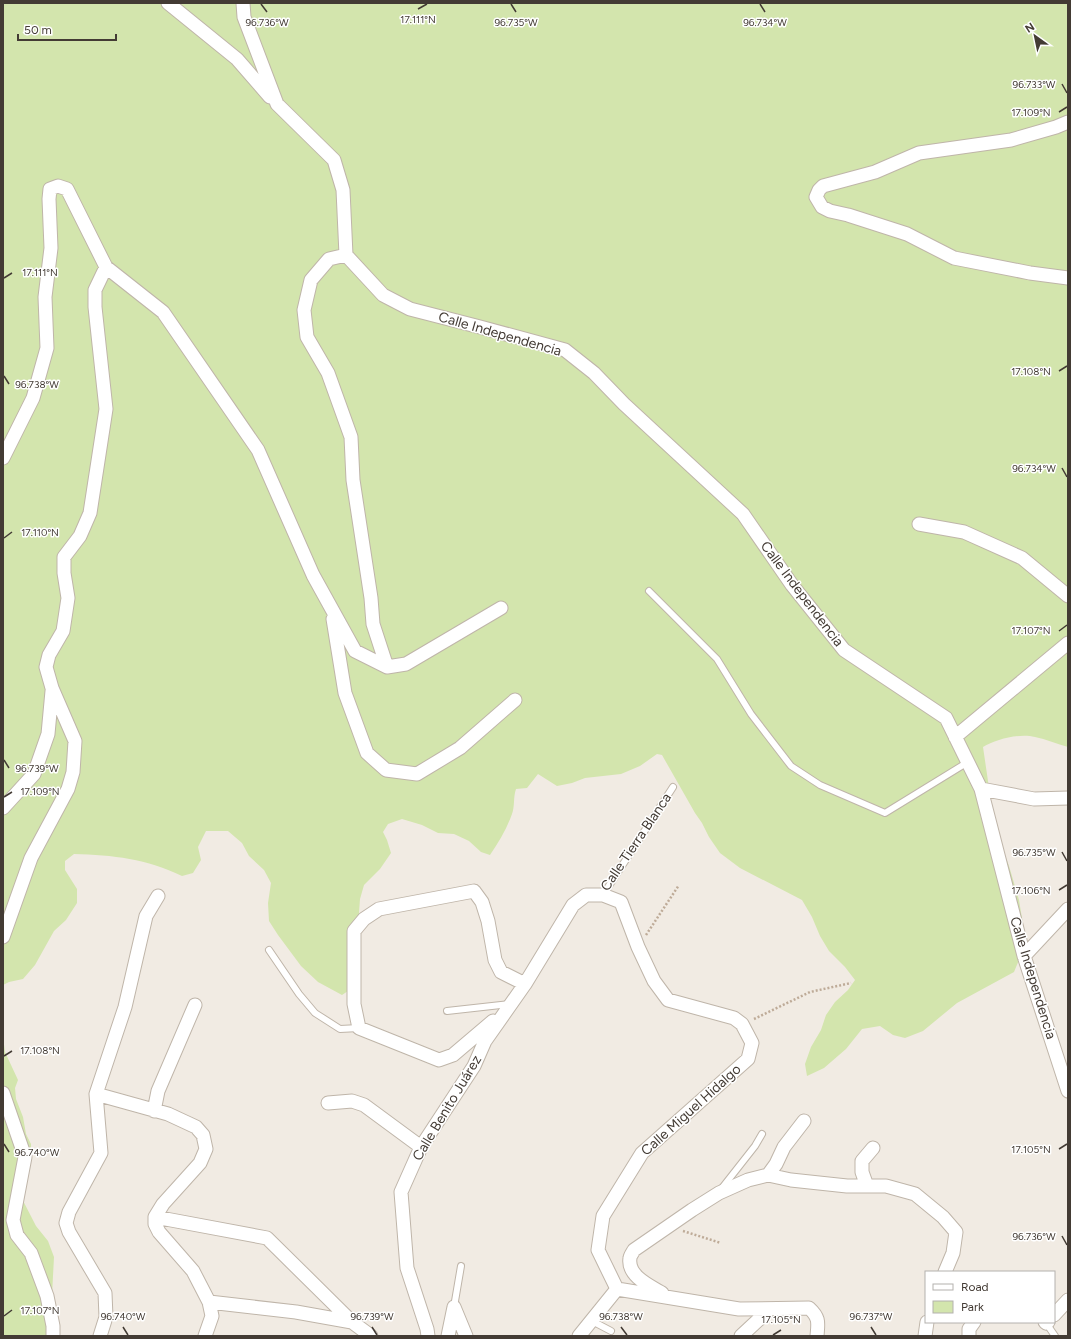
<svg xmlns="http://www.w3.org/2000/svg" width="1071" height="1339" font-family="Figtree,sans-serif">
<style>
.green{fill:#d3e5ad}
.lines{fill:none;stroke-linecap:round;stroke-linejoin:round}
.lane-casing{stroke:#bfb5a9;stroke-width:8}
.street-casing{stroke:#bfb5a9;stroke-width:15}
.path{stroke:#beab98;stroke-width:2.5;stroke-dasharray:2 2;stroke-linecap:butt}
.lane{stroke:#fff;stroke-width:6}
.street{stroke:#fff;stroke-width:13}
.ticks{fill:none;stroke:#433b34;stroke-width:1.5}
.labels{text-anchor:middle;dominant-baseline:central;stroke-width:3;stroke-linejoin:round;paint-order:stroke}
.street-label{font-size:14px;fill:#433b34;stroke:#fff}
.ticks-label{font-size:10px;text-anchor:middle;fill:#433b34;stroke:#fff;stroke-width:3;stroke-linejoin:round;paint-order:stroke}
</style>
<rect width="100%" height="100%" fill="#f1ebe3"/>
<path class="green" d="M3,3H1068V747C1057,744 1046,739 1035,737C1020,733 996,739 983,747L993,815L999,839L1009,866L1019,900L1026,943L1014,972L957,1003L923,1031L905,1038L893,1035L880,1026L862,1029L846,1049L824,1068L807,1076L805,1064L811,1047L821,1030L826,1015L835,1002L848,990L855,980L845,967L829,951L820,936L812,917L802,900L740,868L720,853L709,837L702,823L695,813L662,755L657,754L640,766L621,774L585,778L572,783L557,786L538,774L527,788L516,789C513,798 515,806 512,814C507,828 499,842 490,855L481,852L469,841L454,834L438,833L422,825L402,819L388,824L383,832L387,840L391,853L380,869L364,885L360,899L358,926L357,985L342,995L318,982L301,966L278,935L269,921L268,903L271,883L264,870L249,856L242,843L228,831H206L198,847L201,860L193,873L182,876C147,859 113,855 74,854L65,861V870L77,889V903L66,920L54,931L35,965L23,979L9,982L3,985Z
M3,1037L5,1052L18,1080L15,1088L16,1099L23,1117L26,1134L31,1144V1160L17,1189L36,1226L48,1241L54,1257L52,1295L55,1336H3Z"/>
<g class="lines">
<g class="lane-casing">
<path id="lane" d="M649,591L717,659L751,714L791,766L820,785L885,813L968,762
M603,895L673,787
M269,950L299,994L315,1013L340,1029L359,1028
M447,1011L510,1004
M722,1188L755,1146L762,1134
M454,1307L461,1266
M592,1321L611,1331
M1046,1323L1055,1336"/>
</g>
<g class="street-casing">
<path id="street" d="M168,3L237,59L270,97
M243,3L244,17L277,104L334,160L343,190L346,255
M1068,122L1056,127L1011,140L919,153L875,172L823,186L819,190L816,197L822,207L830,211L848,215L907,234L954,258L1030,273L1068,278
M346,255L383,295L410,309L480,327L565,350L594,373L624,404L743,514L792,585L844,650L946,718L981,789L1024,956L1068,1091
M346,255L329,259L311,280L304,310L307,337L328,373L351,437L353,480L371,598L373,624L387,667
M3,458L33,398L47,348L45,297L51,248L49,199L50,189L58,186L67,189L106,267L163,312L258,450L313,575L355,651L387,667L406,664L501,608
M919,524L964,532L1022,558L1068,596
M333,619L345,693L367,753L386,770L417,774L460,748L515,700
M955,737L1068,643
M981,789L1034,799L1068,798
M3,808L34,774L48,734L52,691
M3,937L31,858L68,789L73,772L75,741L52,688L46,667L49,655L63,631L68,598L64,573V557L80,536L90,513L106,409L95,307V290L106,267
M1024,956L1068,909
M493,1021L453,1055L439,1060L359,1028L354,1004V931L364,919L379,909L474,891L482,902L488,921L495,960L501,972L525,984
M3,1093L25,1157L13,1220L17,1235L31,1253L47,1296L53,1326V1336
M96,1094L168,1114L196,1127L203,1135L206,1149L200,1163L163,1204L155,1217V1224L159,1232L193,1271L209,1302L212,1316L205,1336
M328,1103L352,1101L364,1105L421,1147
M154,1111L158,1091L195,1005
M768,1175L791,1180L847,1186H886L915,1194L943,1217L956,1232L953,1253L945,1272
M867,1186L862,1172V1161L873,1148
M155,1217L267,1238L352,1322L371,1336
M662,1293C650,1286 627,1276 630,1258C630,1256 633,1252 634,1250L692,1210L719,1193L748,1180L768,1175L776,1164L784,1147L804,1121
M209,1302L296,1312L352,1322
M454,1307L466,1336
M1054,1315L1068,1300
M1045,1322L1046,1323L1048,1322
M100,1336L106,1317L105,1293L69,1232L66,1223L69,1212L101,1153L96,1094L125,1007L146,916L158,896
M428,1336L427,1329L407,1268L401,1192L421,1147L474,1066L485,1041L525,984L573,905L586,895H603L621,902L638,947L654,981L668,1000L734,1018L742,1024L752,1043L748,1059L642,1153L603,1216L598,1250L617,1289L739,1309L809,1308C820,1318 818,1323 817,1336
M448,1336L454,1307
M579,1336L617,1289
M741,1336L770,1309
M925,1336L927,1322
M969,1336V1329L974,1322"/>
</g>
<path class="path" d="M646,935L679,885
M754,1019L810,992L851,983
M683,1231L721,1243"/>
<use href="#lane" class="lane"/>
<use href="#street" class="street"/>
</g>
<path class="ticks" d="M261,4L267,12M511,4L516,12M760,4L765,12M418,9L427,4M1062,84L1067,93M1059,112L1067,107M4,278L12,273M1059,371L1067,366M4,376L9,384M1062,468L1067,477M4,538L12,532M1059,631L1067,625M4,760L9,768M4,797L12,792M1062,852L1067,861M1059,890L1067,885M4,1056L12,1051M4,1144L9,1152M1059,1149L1067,1144M1062,1236L1067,1245M4,1316L12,1310M123,1327L128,1335M372,1327L377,1335M621,1327L627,1335M871,1327L876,1335M773,1335L781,1330"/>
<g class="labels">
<g class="street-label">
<text transform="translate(500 334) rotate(16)">Calle Independencia</text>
<text transform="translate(802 594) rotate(53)">Calle Independencia</text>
<text transform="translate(636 842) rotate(-56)">Calle Tierra Blanca</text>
<text transform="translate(1033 978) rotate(73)">Calle Independencia</text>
<text transform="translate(447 1108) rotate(-59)">Calle Benito Juárez</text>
<text transform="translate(691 1110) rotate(-42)">Calle Miguel Hidalgo</text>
</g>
</g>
<g class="ticks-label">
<text x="418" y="23">17.111°N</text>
<text x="267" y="26">96.736°W</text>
<text x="516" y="26">96.735°W</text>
<text x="765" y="26">96.734°W</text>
<text x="1034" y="88">96.733°W</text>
<text x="1031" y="116">17.109°N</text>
<text x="40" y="276">17.111°N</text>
<text x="1031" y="375">17.108°N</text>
<text x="37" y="388">96.738°W</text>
<text x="1034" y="472">96.734°W</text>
<text x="40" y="536">17.110°N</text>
<text x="1031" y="634">17.107°N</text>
<text x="37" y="772">96.739°W</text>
<text x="40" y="795">17.109°N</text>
<text x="1034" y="856">96.735°W</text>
<text x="1031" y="894">17.106°N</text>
<text x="40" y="1054">17.108°N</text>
<text x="1031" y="1153">17.105°N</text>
<text x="37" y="1156">96.740°W</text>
<text x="1034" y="1240">96.736°W</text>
<text x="40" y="1314">17.107°N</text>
<text x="123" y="1320">96.740°W</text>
<text x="372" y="1320">96.739°W</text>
<text x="621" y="1320">96.738°W</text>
<text x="871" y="1320">96.737°W</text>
<text x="781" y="1323">17.105°N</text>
</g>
<rect width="1071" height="1339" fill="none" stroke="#433b34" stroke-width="8"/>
<rect x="925" y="1271" width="130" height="52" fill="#ffffff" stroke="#b4b1ae"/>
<rect x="933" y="1284" width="20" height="6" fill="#ffffff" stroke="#b4b1ae"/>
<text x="961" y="1291" font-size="12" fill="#433b34">Road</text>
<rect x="933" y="1301" width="20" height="12" fill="#d3e5ad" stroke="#b4b1ae"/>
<text x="961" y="1311" font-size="12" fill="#433b34">Park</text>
<g transform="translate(1035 36) rotate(327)" stroke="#ffffff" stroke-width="3" paint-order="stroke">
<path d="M0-3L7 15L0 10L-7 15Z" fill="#433b34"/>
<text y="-6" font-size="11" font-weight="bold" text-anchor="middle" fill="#433b34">N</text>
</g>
<path d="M18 34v6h98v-6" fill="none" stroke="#433b34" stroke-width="2"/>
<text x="24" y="34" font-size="12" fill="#433b34" stroke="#ffffff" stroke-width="3" paint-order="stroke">50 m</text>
</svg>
